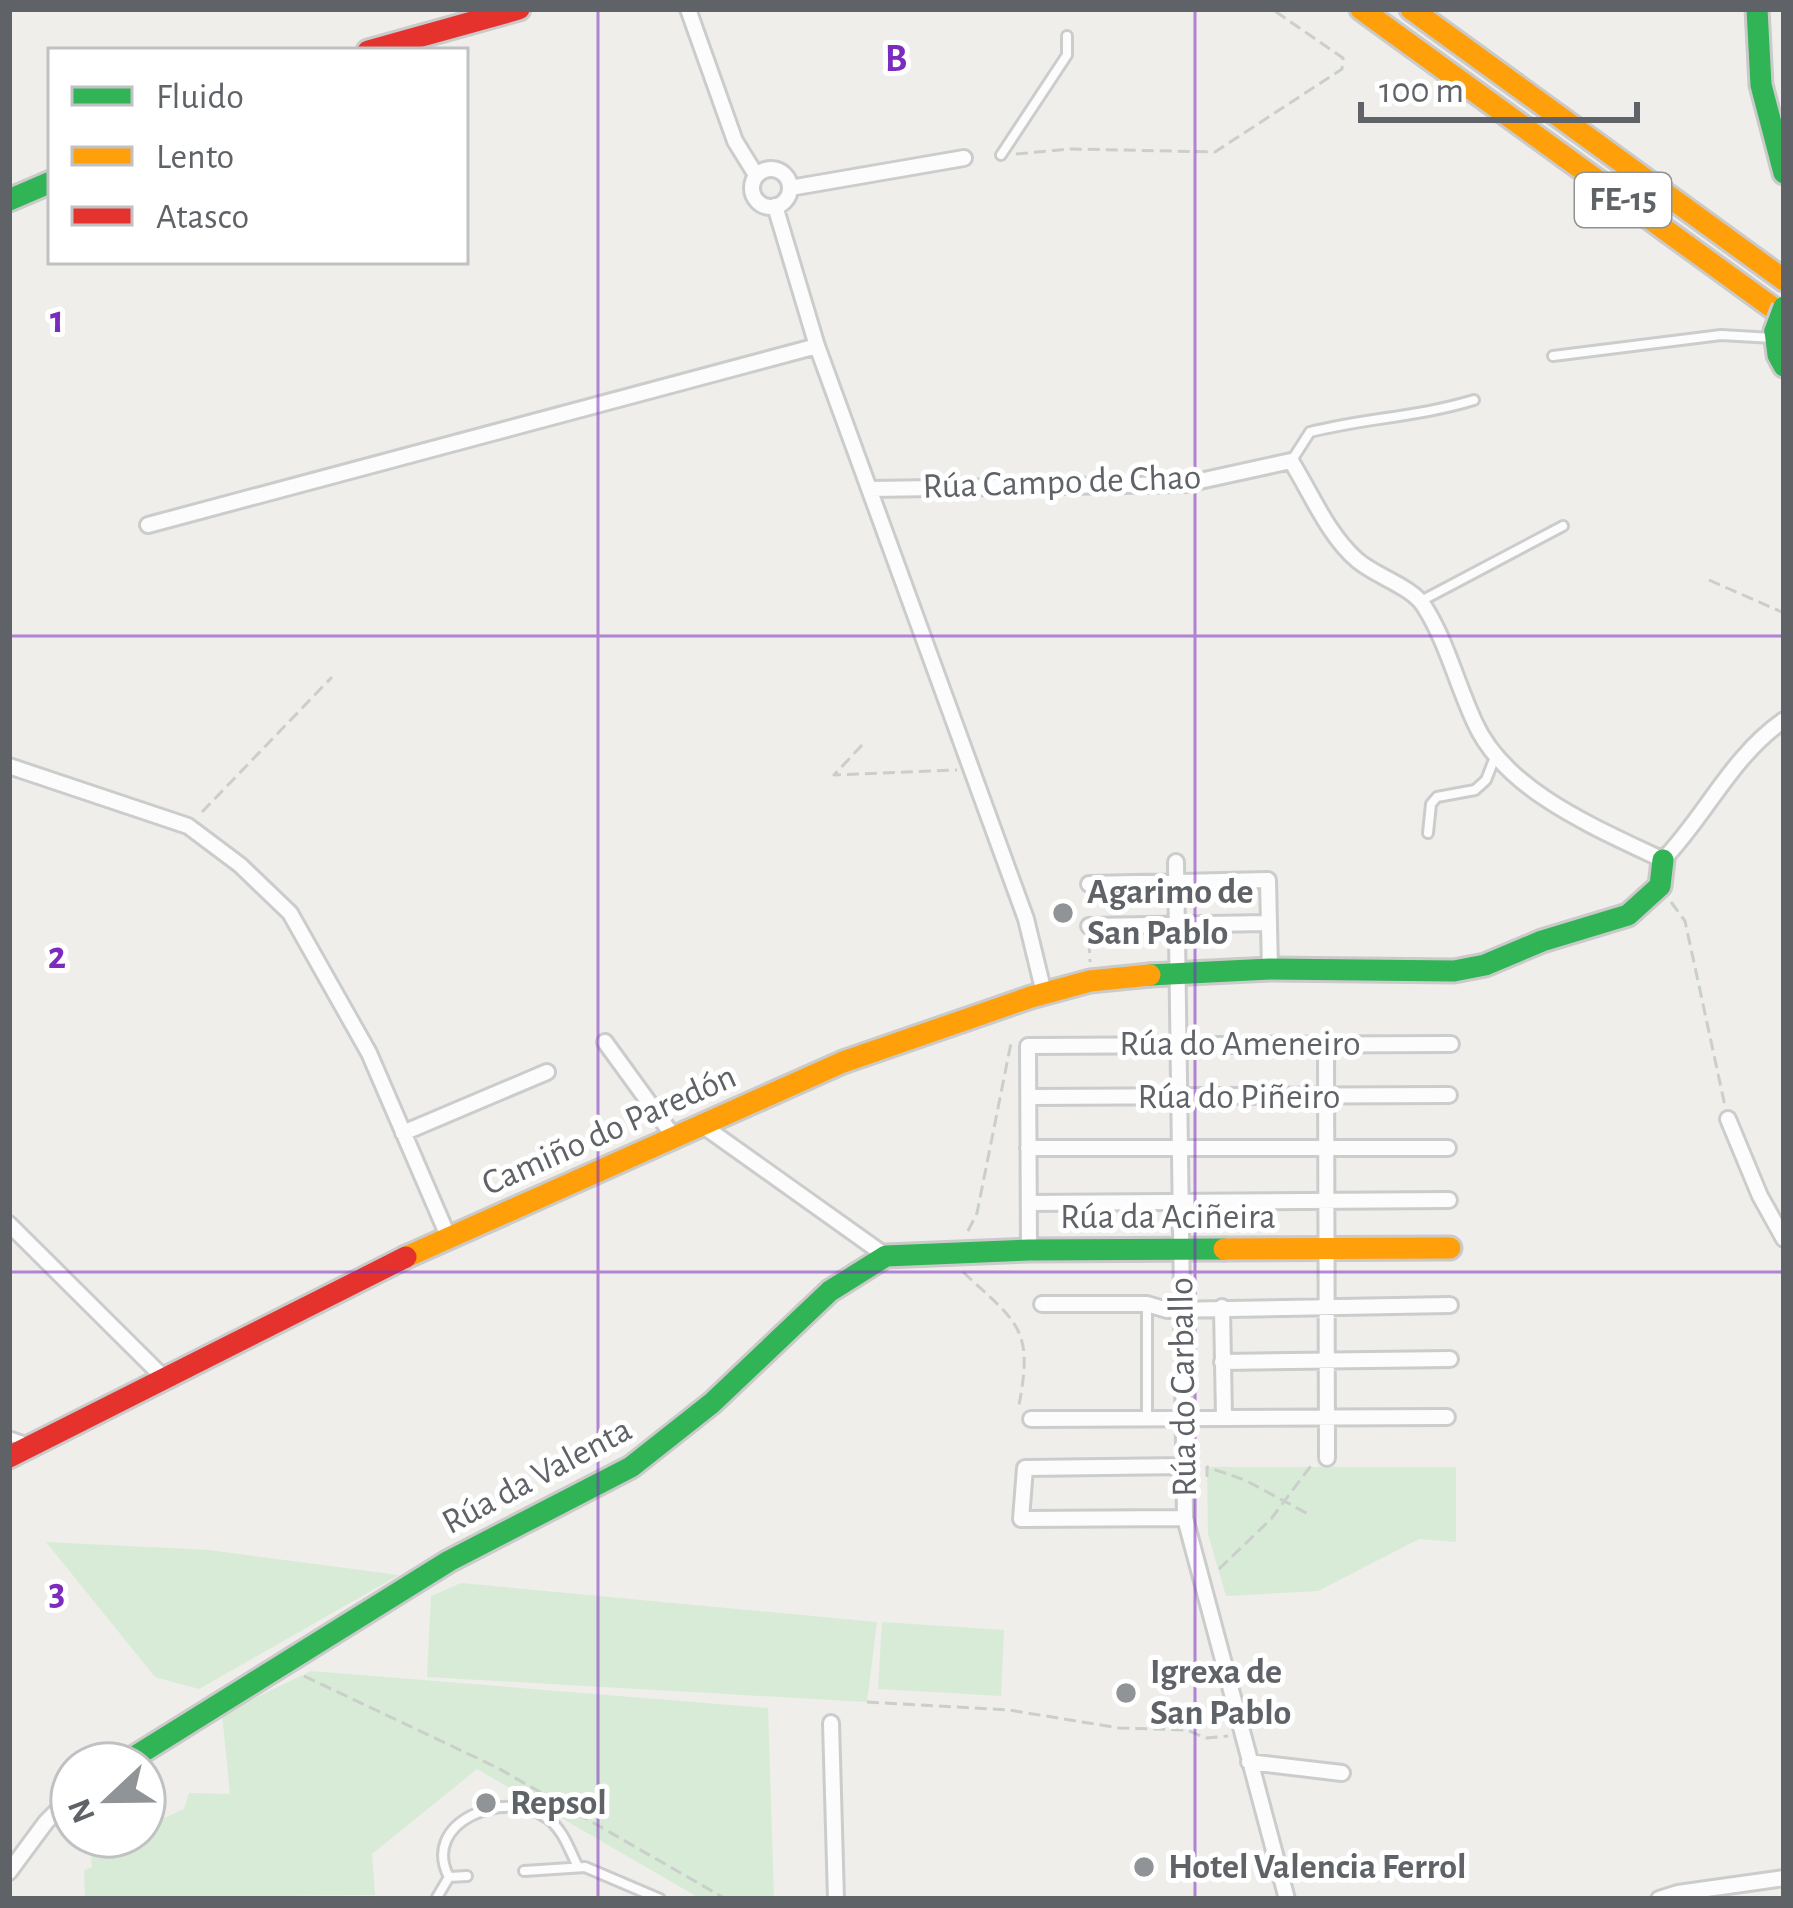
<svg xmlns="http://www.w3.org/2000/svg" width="1793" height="1908" font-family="'Alegreya Sans',sans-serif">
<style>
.green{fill:#d8ebd6}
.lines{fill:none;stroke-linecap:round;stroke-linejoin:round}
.lane-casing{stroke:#cbcccc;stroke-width:14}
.street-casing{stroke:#cbcccc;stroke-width:20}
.fast-casing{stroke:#cacacb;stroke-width:27}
.slow-casing{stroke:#cacacb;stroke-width:27}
.jam-casing{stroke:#cacacb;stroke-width:27}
.path{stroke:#cacfcc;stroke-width:3;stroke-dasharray:12 6;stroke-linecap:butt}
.lane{stroke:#fdfcfc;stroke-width:8}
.street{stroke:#fdfcfc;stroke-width:14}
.fast{stroke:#30b455;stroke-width:21}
.slow{stroke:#ff9f0a;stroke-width:21}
.jam{stroke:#e5322d;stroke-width:21}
.fast-bridge-casing{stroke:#cacacb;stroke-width:27;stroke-linecap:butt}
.fast-bridge{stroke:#30b455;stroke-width:21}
.grid{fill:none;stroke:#7b2cbf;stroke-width:3;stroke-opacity:0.55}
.poi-dot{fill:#919496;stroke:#fff;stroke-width:4.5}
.labels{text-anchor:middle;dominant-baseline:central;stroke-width:10;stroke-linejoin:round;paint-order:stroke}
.shield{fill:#fff;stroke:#8f9295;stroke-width:3}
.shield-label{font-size:33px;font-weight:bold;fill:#5f6368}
.street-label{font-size:36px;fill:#5f6368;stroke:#fff}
.poi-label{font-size:36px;font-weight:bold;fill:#5f6368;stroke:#fff;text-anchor:start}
.grid-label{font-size:39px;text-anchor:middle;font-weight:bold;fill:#7b2cbf;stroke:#fff;stroke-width:10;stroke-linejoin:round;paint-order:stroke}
</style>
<rect width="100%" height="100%" fill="#efeeea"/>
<path class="green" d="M1207,1467H1456V1542L1419,1539L1318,1591L1226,1596L1208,1534Z
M46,1542L209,1550L399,1575L199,1689L155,1677Z
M461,1583L877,1622L867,1702L427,1677L431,1596Z
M882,1622L1004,1630L1001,1696L878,1689Z
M311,1671L768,1708L774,1899H701L477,1769L372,1854L375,1895L85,1898L84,1870L92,1867L91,1850L123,1836H144V1827L184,1809L189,1793L230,1794L222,1714Z"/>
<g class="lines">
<g class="lane-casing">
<path id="lane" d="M1001,155L1067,55V36
M1553,356L1721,335L1773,338
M1292,460L1310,432C1366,418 1418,417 1474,400
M1421,601L1563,526
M1428,833L1431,804L1437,797L1475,790L1486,780L1495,757
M1147,1304V1417
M9,1436L26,1442
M524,1871L585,1867L660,1899
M449,1877C420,1822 505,1788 547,1818C563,1829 570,1851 578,1867
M436,1899L449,1877L467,1876"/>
</g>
<g class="street-casing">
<path id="street" d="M688,9L735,141L756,175
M752 188a19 19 0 1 1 38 0a19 19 0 1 1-38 0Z
M790,188L964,158
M775,206L817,346L1026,919L1044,993
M870,489L1186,484L1291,461C1311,493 1328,535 1357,560C1375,576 1411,586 1424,606C1447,642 1457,685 1475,723C1506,792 1599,829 1663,860C1707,814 1731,757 1784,720
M148,525L817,346
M9,766L188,826L240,865L290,913L369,1053L448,1236
M1176,862L1185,1518L1287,1899
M1089,884L1268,880L1270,969
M1089,926L1268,923
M605,1042L674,1137
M1326,1044L1327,1458
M1029,1097L1449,1095
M1728,1119L1760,1196L1784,1239
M702,1125L886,1256
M403,1133L547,1072
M1028,1148H1448
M1029,1203L1449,1200
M9,1224L163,1377
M1029,1250L1028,1046L1451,1044
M1042,1304H1147L1167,1310L1450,1305
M1222,1307L1224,1417
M1222,1362L1450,1359
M1031,1419L1447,1417
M1184,1466L1025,1468L1021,1519L1185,1518
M831,1723L836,1899
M1249,1762L1342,1773
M9,1872L46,1822L72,1796
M1659,1899L1678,1893L1784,1878"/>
</g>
<g class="fast-casing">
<path id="fast" d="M1757,9L1761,85L1784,173
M9,200L51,182
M1775,331L1778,355L1784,366
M1150,975L1270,969L1454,971L1485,965L1542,941L1628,915L1660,886L1663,860
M123,1764L449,1561L631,1467L712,1403L830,1291L886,1256L1029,1250L1224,1249"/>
</g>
<g class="slow-casing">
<path id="slow" d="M1361,9L1784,316
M1411,9L1784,280
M1224,1249L1450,1248
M406,1257L843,1062L1031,997L1090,981L1150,975"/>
</g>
<g class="jam-casing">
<path id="jam" d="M368,51L519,9
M9,1457L406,1257"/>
</g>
<path class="path" d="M1016,154L1070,149L1215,152L1342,69L1343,58L1272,9
M1709,580L1784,613
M862,745L834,775L957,770
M202,812L332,677
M1671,902L1685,921L1725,1106
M1089,941L1090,962
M968,1231L977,1213L1011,1043
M963,1272C1017,1323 1034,1327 1019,1405
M1207,1477V1467L1245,1480L1312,1516
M1219,1569L1271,1519L1313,1463
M304,1676L498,1768L726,1899
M867,1702L1009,1710L1119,1728L1187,1730L1206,1738L1228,1736"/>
<use href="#lane" class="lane"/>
<use href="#street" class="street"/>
<use href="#fast" class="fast"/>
<use href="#slow" class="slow"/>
<use href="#jam" class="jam"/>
<g class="fast-bridge-casing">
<path id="fast-bridge" d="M1775,331L1784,307"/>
</g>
<use href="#fast-bridge" class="fast-bridge"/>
</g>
<path class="grid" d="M598,9V1899M1195,9V1899M9,636H1784M9,1272H1784"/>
<g class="poi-dot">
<circle cx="1063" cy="913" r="12"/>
<circle cx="1126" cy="1693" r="12"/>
<circle cx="486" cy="1803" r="12"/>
<circle cx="1144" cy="1867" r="12"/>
</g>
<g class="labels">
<rect class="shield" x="1575" y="173" width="96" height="54" rx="9"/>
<g class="shield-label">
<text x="1623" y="200">FE-15</text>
</g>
<g class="street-label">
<text transform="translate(1062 482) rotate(-2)">Rúa Campo de Chao</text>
<text x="1240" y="1044">Rúa do Ameneiro</text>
<text x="1239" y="1097">Rúa do Piñeiro</text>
<text transform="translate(609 1130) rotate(-24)">Camiño do Paredón</text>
<text x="1168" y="1217">Rúa da Aciñeira</text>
<text transform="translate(1183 1387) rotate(-91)">Rúa do Carballo</text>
<text transform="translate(537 1476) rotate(-28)">Rúa da Valenta</text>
</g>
<g class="poi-label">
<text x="1087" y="892">Agarimo de<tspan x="1087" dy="41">San Pablo</tspan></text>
<text x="1150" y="1672">Igrexa de<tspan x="1150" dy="41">San Pablo</tspan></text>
<text x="510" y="1803">Repsol</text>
<text x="1168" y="1867">Hotel Valencia Ferrol</text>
</g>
</g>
<g class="grid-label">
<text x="896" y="71">B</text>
<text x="57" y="332">1</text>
<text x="57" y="968">2</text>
<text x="57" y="1604">3</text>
</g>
<rect width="1793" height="1908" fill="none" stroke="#5f6368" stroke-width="24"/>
<rect x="48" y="48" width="420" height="216" fill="#ffffff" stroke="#bfc1c3" stroke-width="3"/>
<rect x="72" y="87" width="60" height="18" fill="#30b455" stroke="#bfc1c3" stroke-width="3"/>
<text x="156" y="108" font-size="36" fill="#5f6368">Fluido</text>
<rect x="72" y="147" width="60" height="18" fill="#ff9f0a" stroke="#bfc1c3" stroke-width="3"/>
<text x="156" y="168" font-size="36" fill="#5f6368">Lento</text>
<rect x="72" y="207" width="60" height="18" fill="#e5322d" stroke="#bfc1c3" stroke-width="3"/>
<text x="156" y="228" font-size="36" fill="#5f6368">Atasco</text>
<g transform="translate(108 1800) rotate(248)"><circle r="57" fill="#ffffff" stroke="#bfc1c3" stroke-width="3"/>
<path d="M0-9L21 45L0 30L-21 45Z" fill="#919496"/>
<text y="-18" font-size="33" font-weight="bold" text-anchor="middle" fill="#5f6368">N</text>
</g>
<path d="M1361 102v18h276v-18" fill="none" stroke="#5f6368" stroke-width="6"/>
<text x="1379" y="102" font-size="36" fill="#5f6368" stroke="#ffffff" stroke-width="9" paint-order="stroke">100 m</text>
</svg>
